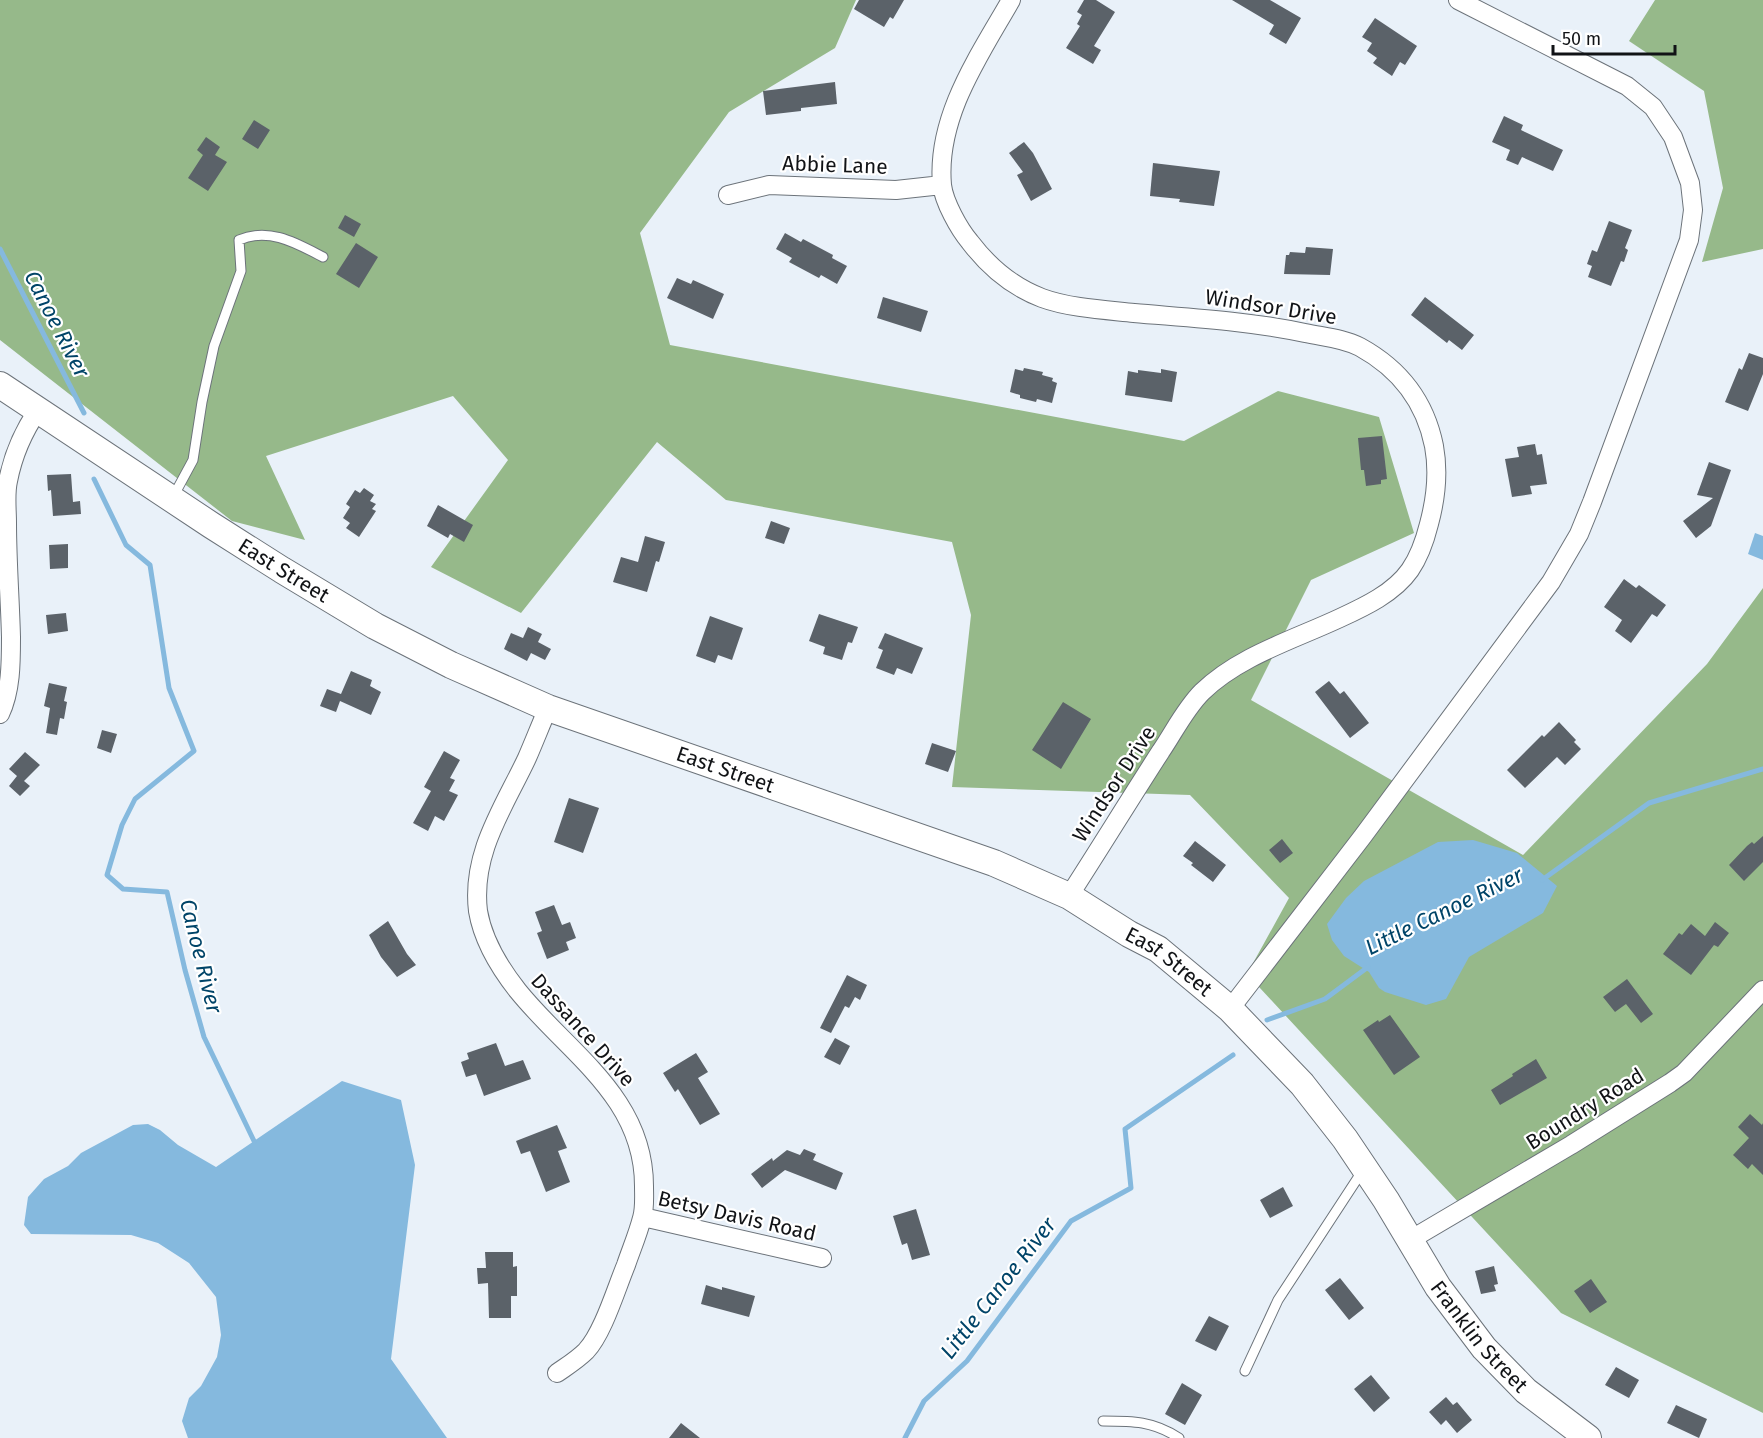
<svg xmlns="http://www.w3.org/2000/svg" width="1763" height="1438" font-family="'Fira Sans',sans-serif">
<style>
.forest{fill:#96b98a}
.water{fill:#85b9de}
.lines{fill:none;stroke-linecap:round;stroke-linejoin:round}
.stream{stroke:#85b9de;stroke-width:5}
.building{fill:#5b6269}
.lane-casing{stroke:#6c737a;stroke-width:11}
.street-casing{stroke:#6c737a;stroke-width:20}
.secondary-casing{stroke:#6c737a;stroke-width:28}
.lane{stroke:#fff;stroke-width:9}
.street{stroke:#fff;stroke-width:18}
.secondary{stroke:#fff;stroke-width:26}
.labels{text-anchor:middle;dominant-baseline:central;stroke-width:4.5;stroke-linejoin:round;paint-order:stroke}
.street-label{font-size:21px;fill:#111316;stroke:#fff}
.water-label{font-size:22px;font-style:italic;fill:#004468;stroke:#fff}
</style>
<rect width="100%" height="100%" fill="#e9f1f9"/>
<path class="forest" d="M0,0H856L835,48L729,112L640,233L670,345L1184,441L1278,391L1379,417L1414,533L1311,580L1251,700L1523,855L1707,664L1763,588V1413L1561,1313L1247,974L1289,898L1190,795L952,787L971,615L952,542L726,500L657,442L521,613L431,567L508,460L453,396L266,456L305,540L232,521L0,340Z
M1655,0H1763V249L1702,262L1723,188L1704,91L1629,41Z"/>
<path class="water" d="M1755,533L1763,536V560L1748,554Z
M1473,840L1517,853L1557,886L1543,913L1469,957L1446,999L1426,1005L1385,992L1379,988L1369,972L1344,956L1332,940L1327,924L1346,898L1364,881L1438,842Z
M342,1081L401,1100L415,1165L391,1359L447,1438H188L182,1421L189,1398L201,1386L217,1357L221,1335L216,1297L189,1263L158,1243L131,1235L31,1234L24,1225L28,1197L44,1179L68,1166L81,1153L133,1125L148,1124L160,1130L178,1145L216,1167Z"/>
<g class="lines">
<path class="stream" d="M0,249L84,413
M94,479L126,545L150,565L169,688L194,751L135,799L122,825L107,875L123,889L167,892L185,970L204,1037L254,1141
M1542,880L1649,803L1763,769
M1267,1020L1325,999L1368,967
M905,1438L924,1401L967,1361L1071,1221L1131,1188L1125,1129L1233,1055"/>
</g>
<path class="building" d="M859,0H904L893,19L890,17L884,27L854,9Z
M1084,0H1096L1115,12L1094,46L1101,50L1093,64L1066,48L1080,26L1077,24L1082,15L1077,12Z
M1232,0H1270L1301,18L1286,44L1269,34L1274,25Z
M1375,18L1417,46L1405,65L1400,62L1392,76L1373,63L1377,58L1367,51L1372,43L1362,37Z
M835,82L837,104L801,108V111L766,115L763,91Z
M1504,116L1523,125L1521,130L1563,150L1553,171L1522,157L1518,165L1506,160L1510,150L1492,142Z
M254,120L270,130L258,149L242,139Z
M206,137L220,147L215,155L227,162L208,191L188,178L203,155L197,150Z
M1024,142L1033,153L1052,189L1031,201L1017,175L1023,172L1009,153Z
M1153,163L1220,171L1214,206L1179,202L1180,199L1150,196Z
M345,215L361,224L354,237L338,228Z
M1609,221L1632,230L1625,248L1628,250L1624,262L1621,261L1611,286L1588,277L1592,266L1587,264L1592,250L1597,252Z
M785,233L801,242L803,239L833,255L832,258L847,266L837,284L821,275L819,278L789,262L792,258L776,249Z
M356,243L378,257L359,288L336,274Z
M1306,247L1333,249L1330,275L1284,274L1286,255H1289L1290,252L1305,253Z
M677,278L691,284L693,280L724,294L713,319L667,298Z
M883,297L928,311L921,332L877,318Z
M1425,297L1474,335L1462,350L1449,340L1447,343L1411,315Z
M1749,353L1763,358V374L1748,411L1725,402L1739,368L1742,370Z
M1024,368L1043,372L1042,375L1053,378L1052,381L1057,383L1052,403L1037,399L1036,402L1020,398V395L1010,392L1015,369L1023,371Z
M1161,369L1177,372L1172,402L1125,395L1128,371L1138,373V370L1161,373Z
M1382,436L1387,479L1381,480V484L1366,486L1364,470H1361L1358,438Z
M1535,444L1537,455L1542,454L1547,484L1530,486L1532,494L1512,497L1505,459L1519,457L1517,447Z
M1709,462L1731,470L1711,526L1696,538L1683,521L1713,498L1697,495Z
M71,474L73,502L80,501L81,514L53,516L51,490L48,491L47,475Z
M364,488L374,495L370,501L376,504L372,509L376,511L359,537L346,528L350,523L343,518L350,507L346,504L355,490L360,493Z
M438,505L473,525L464,542L450,534L448,538L427,526Z
M771,521L790,528L784,544L765,538Z
M645,536L665,542L659,562L656,561L647,592L613,582L621,557L638,562Z
M68,544V568L50,569L49,545Z
M1624,579L1636,588L1639,585L1666,605L1657,617L1652,614L1631,643L1615,631L1622,620L1604,607Z
M66,613L68,631L48,634L46,615Z
M819,614L858,627L852,643L848,642L842,660L823,654L825,647L809,641Z
M710,616L743,628L732,660L718,655L715,663L696,656Z
M528,627L542,634L538,642L551,649L545,660L531,653L527,661L504,649L511,633L523,638Z
M885,633L923,648L912,674L897,668L894,675L876,668L883,650L878,648Z
M351,671L372,680L370,686L381,692L371,715L340,701L336,712L320,706L327,689L341,694Z
M1329,681L1340,694L1344,691L1369,723L1350,738L1315,692Z
M49,683L67,687L64,701L67,702L64,719L60,718L57,735L46,733L50,708L44,706Z
M1063,702L1091,719L1061,769L1032,750Z
M1559,722L1576,740L1574,742L1581,749L1565,765L1557,757L1525,788L1507,770L1542,735L1544,737Z
M102,730L117,734L111,753L97,748Z
M932,743L956,751L948,772L925,764Z
M444,751L460,760L450,778L455,780L449,791L458,795L444,821L435,816L428,831L413,823L431,791L424,787Z
M25,752L40,765L24,781L30,786L20,796L9,786L17,776L9,769Z
M569,798L599,808L583,853L554,842Z
M1763,836V862L1744,881L1729,865L1747,846L1752,842L1754,844Z
M1282,839L1293,853L1280,863L1269,850Z
M1195,841L1226,865L1213,882L1191,865L1193,863L1183,856Z
M554,905L562,925L570,922L576,938L566,942L569,950L547,959L537,933L542,931L535,912Z
M388,921L407,954L416,965L397,977L381,957L369,935Z
M1715,922L1729,933L1718,947L1714,945L1691,975L1663,954L1679,933L1682,935L1691,924L1705,936Z
M847,975L867,985L860,1000L855,997L849,1008L845,1006L831,1033L820,1028Z
M1627,979L1653,1014L1641,1023L1626,1004L1615,1012L1603,997Z
M1390,1015L1420,1057L1394,1075L1363,1030L1378,1020L1379,1022Z
M835,1038L850,1046L840,1065L824,1057Z
M496,1043L505,1066L523,1060L531,1079L484,1096L476,1074L466,1077L461,1062L469,1059L467,1053Z
M696,1053L708,1072L698,1078L720,1114L700,1125L678,1089L675,1092L663,1073Z
M1536,1059L1547,1078L1500,1105L1491,1090L1513,1076L1512,1074Z
M1750,1114L1762,1125L1763,1123V1175L1752,1164L1748,1169L1733,1155L1749,1138L1738,1127Z
M557,1125L567,1148L558,1151L570,1182L546,1192L530,1151L521,1154L516,1141Z
M804,1149L816,1154L813,1160L843,1173L836,1190L785,1170L762,1188L751,1174L772,1158L773,1161L787,1150L800,1155Z
M1283,1187L1293,1206L1270,1218L1260,1200Z
M916,1209L930,1255L912,1260L907,1243L902,1245L893,1216Z
M485,1252H513V1267L517,1266V1296H511V1318H489L488,1283L478,1284L477,1268H486Z
M1494,1266L1498,1284L1494,1285L1496,1291L1481,1294L1475,1271Z
M1340,1278L1364,1308L1349,1320L1325,1290Z
M1591,1279L1607,1302L1590,1313L1574,1291Z
M706,1285L722,1290V1287L755,1296L749,1317L701,1304Z
M1209,1316L1229,1326L1216,1351L1195,1341Z
M1616,1367L1639,1380L1629,1398L1605,1385Z
M1371,1375L1390,1398L1374,1412L1354,1389Z
M1182,1383L1202,1395L1185,1425L1165,1414Z
M1446,1397L1453,1405L1457,1402L1472,1420L1457,1433L1446,1420L1441,1425L1429,1412Z
M1676,1405L1707,1419L1699,1438L1667,1423Z
M681,1423L700,1438H669Z"/>
<g class="lines">
<g class="lane-casing">
<path id="lane" d="M173,497L193,460L202,402L214,346L241,271L239,240C269,227 296,243 323,257
M1245,1371L1278,1300L1363,1170
M1103,1421C1133,1421 1153,1421 1179,1438"/>
</g>
<g class="street-casing">
<path id="street" d="M1011,0C979,56 936,117 942,185C944,202 959,229 970,242C989,267 1013,287 1042,298C1069,308 1106,310 1134,313C1191,318 1249,321 1305,333C1323,337 1343,338 1360,347C1400,369 1425,401 1434,446C1439,473 1436,498 1429,524C1425,540 1419,557 1410,570C1394,593 1364,607 1340,618C1293,640 1239,656 1202,692C1185,709 1174,732 1161,751C1130,799 1100,848 1069,896
M728,195L769,185L896,190L942,185
M548,708C541,724 534,742 527,758C504,807 471,853 478,911C483,941 499,967 518,991C568,1053 644,1097 644,1186C644,1197 645,1208 642,1218C638,1234 631,1250 626,1265C616,1289 603,1333 586,1351C577,1360 567,1366 557,1373
M0,714C11,691 11,663 11,637C10,599 7,561 7,523C7,509 5,494 8,481C13,455 23,432 38,410
M1230,1009L1363,836L1551,582L1579,534L1592,502L1689,240L1693,210L1690,183L1673,137L1653,107L1627,86L1458,0
M643,1217L822,1258
M1410,1240L1571,1145L1670,1083L1684,1073L1763,990"/>
</g>
<g class="secondary-casing">
<g id="secondary">
<path id="s1" d="M0,385L211,525L282,570L375,626L451,665L548,708L994,863L1069,896L1129,934L1158,949L1230,1009L1302,1084L1345,1139L1386,1200L1438,1287L1484,1348L1526,1391L1588,1438"/>
</g>
</g>
<use href="#lane" class="lane"/>
<use href="#street" class="street"/>
<use href="#secondary" class="secondary"/>
</g>
<g class="labels">
<g class="street-label">
<text transform="translate(835 165) rotate(2)">Abbie Lane</text>
<text transform="translate(1271 307) rotate(9)">Windsor Drive</text>
<text stroke="none"><textPath href="#s1" startOffset="339">East Street</textPath></text>
<text stroke="none"><textPath href="#s1" startOffset="825">East Street</textPath></text>
<text transform="translate(1114 784) rotate(-57)">Windsor Drive</text>
<text stroke="none"><textPath href="#s1" startOffset="1311">East Street</textPath></text>
<text transform="translate(583 1030) rotate(48)">Dassance Drive</text>
<text transform="translate(1585 1109) rotate(-32)">Boundry Road</text>
<text transform="translate(737 1216) rotate(13)">Betsy Davis Road</text>
<text stroke="none"><textPath href="#s1" startOffset="1802">Franklin Street</textPath></text>
</g>
<g class="water-label">
<text transform="translate(57 324) rotate(63)">Canoe River</text>
<text transform="translate(1444 911) rotate(-26)">Little Canoe River</text>
<text transform="translate(201 956) rotate(76)">Canoe River</text>
<text transform="translate(998 1288) rotate(-52)">Little Canoe River</text>
</g>
</g>
<path d="M1553 45v9h122v-9" fill="none" stroke="#111316" stroke-width="3"/>
<text x="1562" y="45" font-size="18" fill="#111316" stroke="#ffffff" stroke-width="4.5" paint-order="stroke">50 m</text>
</svg>
